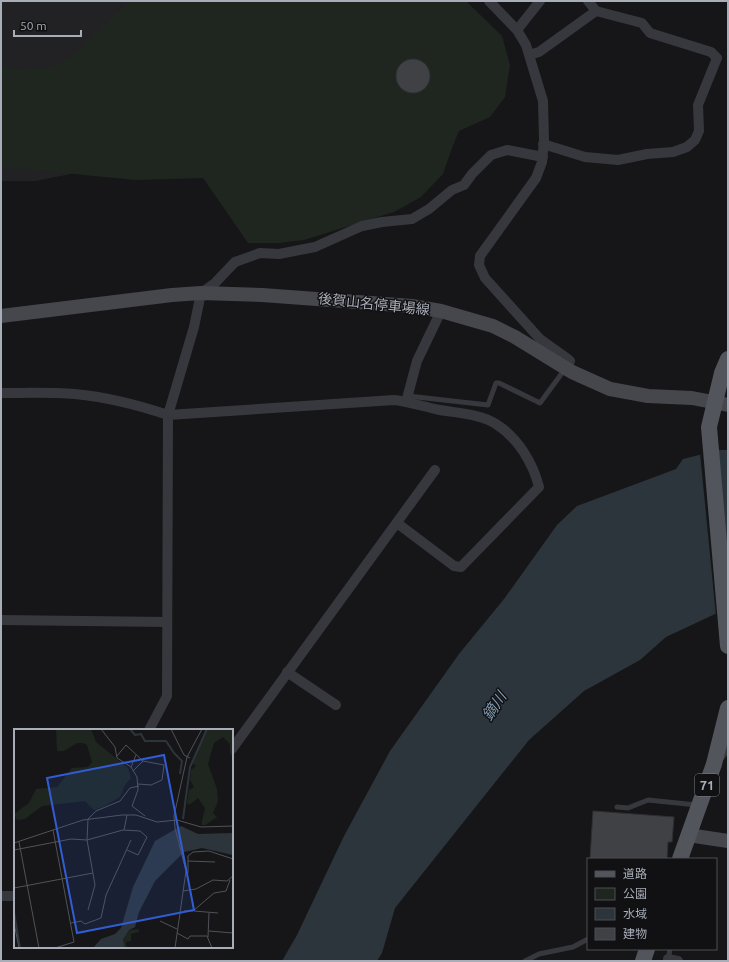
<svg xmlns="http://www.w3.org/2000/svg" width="729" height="962" font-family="Ubuntu,'Noto Sans JP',sans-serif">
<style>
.built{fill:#222225}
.green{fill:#1e261f}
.water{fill:#2c353c}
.pier{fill:#161618}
.building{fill:#404145;stroke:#303034}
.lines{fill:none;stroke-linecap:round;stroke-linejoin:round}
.lane{stroke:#37383d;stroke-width:5}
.street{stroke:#37383d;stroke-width:10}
.secondary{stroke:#45474d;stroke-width:14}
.primary{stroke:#53555c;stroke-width:16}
.labels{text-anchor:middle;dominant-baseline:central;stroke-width:3;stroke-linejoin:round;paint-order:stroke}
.shield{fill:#111113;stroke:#7b7e86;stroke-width:1}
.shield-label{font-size:13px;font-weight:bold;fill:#a8adb8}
.street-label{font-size:14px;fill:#a8adb8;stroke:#111113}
.water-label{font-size:15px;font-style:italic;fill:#7f9bb3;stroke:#111113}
.inset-river{fill:none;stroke:#2c353c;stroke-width:2}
.inset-road{fill:none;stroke:#505258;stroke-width:1}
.view{fill:#325cd3;fill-opacity:0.15;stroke:#325cd3;stroke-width:2}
.inset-edge{fill:none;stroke:#a8adb8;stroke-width:2}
</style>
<rect width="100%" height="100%" fill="#161618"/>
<path class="built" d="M1,1H252L92,170L35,181H1Z"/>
<path class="green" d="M129,1H466L502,36L510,65L505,97L490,117L459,131L452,148L443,174L421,197L394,212L304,240L279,243H248L203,178L136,180L1,167V66L13,70L51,67L73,56Z"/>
<path class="water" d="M719,450H728V608L666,637L640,660L584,691L529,740L395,908L382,953L377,961H282L297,935L344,836L390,751L459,654L504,599L557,525L577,506L676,469L683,459Z"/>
<path class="pier" d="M716,448L728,610L716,616L700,453Z"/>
<path class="building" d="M396 76a17 17 0 1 1 34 0a17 17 0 1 1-34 0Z
M593,811L674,817L672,842H668L667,859H590Z"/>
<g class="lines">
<path class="lane" d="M408,396L488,405L496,383H499L540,403L565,369
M617,807L628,808L648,800L697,805
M668,960L670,949
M525,961L539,954L573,947L588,939"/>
<path class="street" d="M489,1L517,30L526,45L543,101L544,140L542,162L536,178L480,256L479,265L485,278L540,339L568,359L570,361L566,368
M517,30L540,1
M529,55L539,52L596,11
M543,144L585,157L618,160L647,154L673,152L687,147L695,140L699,131L698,105L717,58L711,52L650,33L642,23L596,11L588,1
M1,393C25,393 51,392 75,394C107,397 138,405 168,415L394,400C410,402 425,407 440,410C457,413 481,414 496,424C518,438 533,463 539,487L461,567L454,566L397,523
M406,402L417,361L441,311
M1,620L167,622
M287,672L336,705
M149,730L167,696L168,415L194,327L201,293L215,283L235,262L260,253L279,254L315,247L362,226L382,222L412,219L429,209L452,190L464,185L472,174L491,155L507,150L543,157
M232,749L435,470
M718,759L728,746
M1,896H15
M668,959L678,961"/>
<path class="secondary" d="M1,316L172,295L201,293L262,295L412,306L441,311L493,326L515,337L572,372L610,389L648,396L692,398L728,405
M688,835L728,841"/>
<path class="primary" d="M728,359L722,373L709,427L728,646
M680,859L714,764L728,708
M643,961L647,949"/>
</g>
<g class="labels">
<rect class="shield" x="695" y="774" width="24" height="22" rx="3"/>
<g class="shield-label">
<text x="707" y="785">71</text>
</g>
<g class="street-label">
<text transform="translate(374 304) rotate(6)">後賀山名停車場線</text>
</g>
<g class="water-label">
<text transform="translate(494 706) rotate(-56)">鏑川</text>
</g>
</g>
<g transform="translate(14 729)">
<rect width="219" height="219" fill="#161618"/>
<path d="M42,0H77L82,13L114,39L117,49L111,56L106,68L89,78L80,81L71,72L28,77L11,90L3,91L0,85L15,74L22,60L43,58L58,39L74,38L78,33L73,16L69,14H63L50,22H43ZM194,0H219V28L216,24V15L209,8L200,14L194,35L203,60L204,72L199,84L203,88L191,96H188V92L191,79L184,69L175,76L173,74L175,61L180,58L176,51L177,41L182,37L178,34L180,28ZM115,201L125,200V203L117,205V212L112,213L113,219H111L109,212Z" fill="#1e261f"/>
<path d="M167,97L184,105L219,104V126L188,119L170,123L141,152L125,183L121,198L115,201L109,211L111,219H79L87,210L101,205L107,199L119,158L141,112Z" fill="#2c353c"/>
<path class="inset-river" d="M116,0L121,6L127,5L131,12H152L160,24M160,24L168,32L166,45M169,90L176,38L193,0M0,183L6,219"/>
<path class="inset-road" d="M87,0L101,18L103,29L117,38L123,48L124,61L118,77L131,87M157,0L170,26L176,29M103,27L112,16L129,32L150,36L148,51L137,56L124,55M117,38L122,26M119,42L129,32M39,101L60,213L41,219M110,101L113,86M5,113L25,219M0,114L69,91L108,86H122L143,93L163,91L187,98L219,97M0,121L57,110L73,111L109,101L126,102L133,108L124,126L113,121M174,132L201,133M174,144V127L179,123L195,122L219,130M0,159L79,144M169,162L182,160L199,151L213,152L219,147M74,181L81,156L73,111L74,90L82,82L106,72L116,59L125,57M170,182H179L200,164L212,162L216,151M180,182L204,184M146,192L163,200M0,194L5,219M57,194L67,192L71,195L87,189L92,166L117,111M195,202L219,204M163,204L174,210L176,207H193L198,219M194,208L195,184M161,219L172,142L161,99L160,87L173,28L188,0"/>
<path class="view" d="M150,26L180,181L63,204L33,49Z"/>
<rect width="219" height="219" class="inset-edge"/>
</g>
<rect width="729" height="962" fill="none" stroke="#a8adb8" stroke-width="4"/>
<rect x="587" y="858" width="130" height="92" fill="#111113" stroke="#4d4f55"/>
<rect x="595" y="871" width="20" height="6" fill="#53555c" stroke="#4d4f55"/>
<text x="623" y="878" font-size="12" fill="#a8adb8">道路</text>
<rect x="595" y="888" width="20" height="12" fill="#1e261f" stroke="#4d4f55"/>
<text x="623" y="898" font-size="12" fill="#a8adb8">公園</text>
<rect x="595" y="908" width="20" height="12" fill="#2c353c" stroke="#4d4f55"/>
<text x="623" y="918" font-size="12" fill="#a8adb8">水域</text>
<rect x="595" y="928" width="20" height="12" fill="#404145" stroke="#4d4f55"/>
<text x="623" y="938" font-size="12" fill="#a8adb8">建物</text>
<path d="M14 30v6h67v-6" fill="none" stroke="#a8adb8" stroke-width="2"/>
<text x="20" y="30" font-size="12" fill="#a8adb8" stroke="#111113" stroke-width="3" paint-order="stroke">50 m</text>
</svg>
